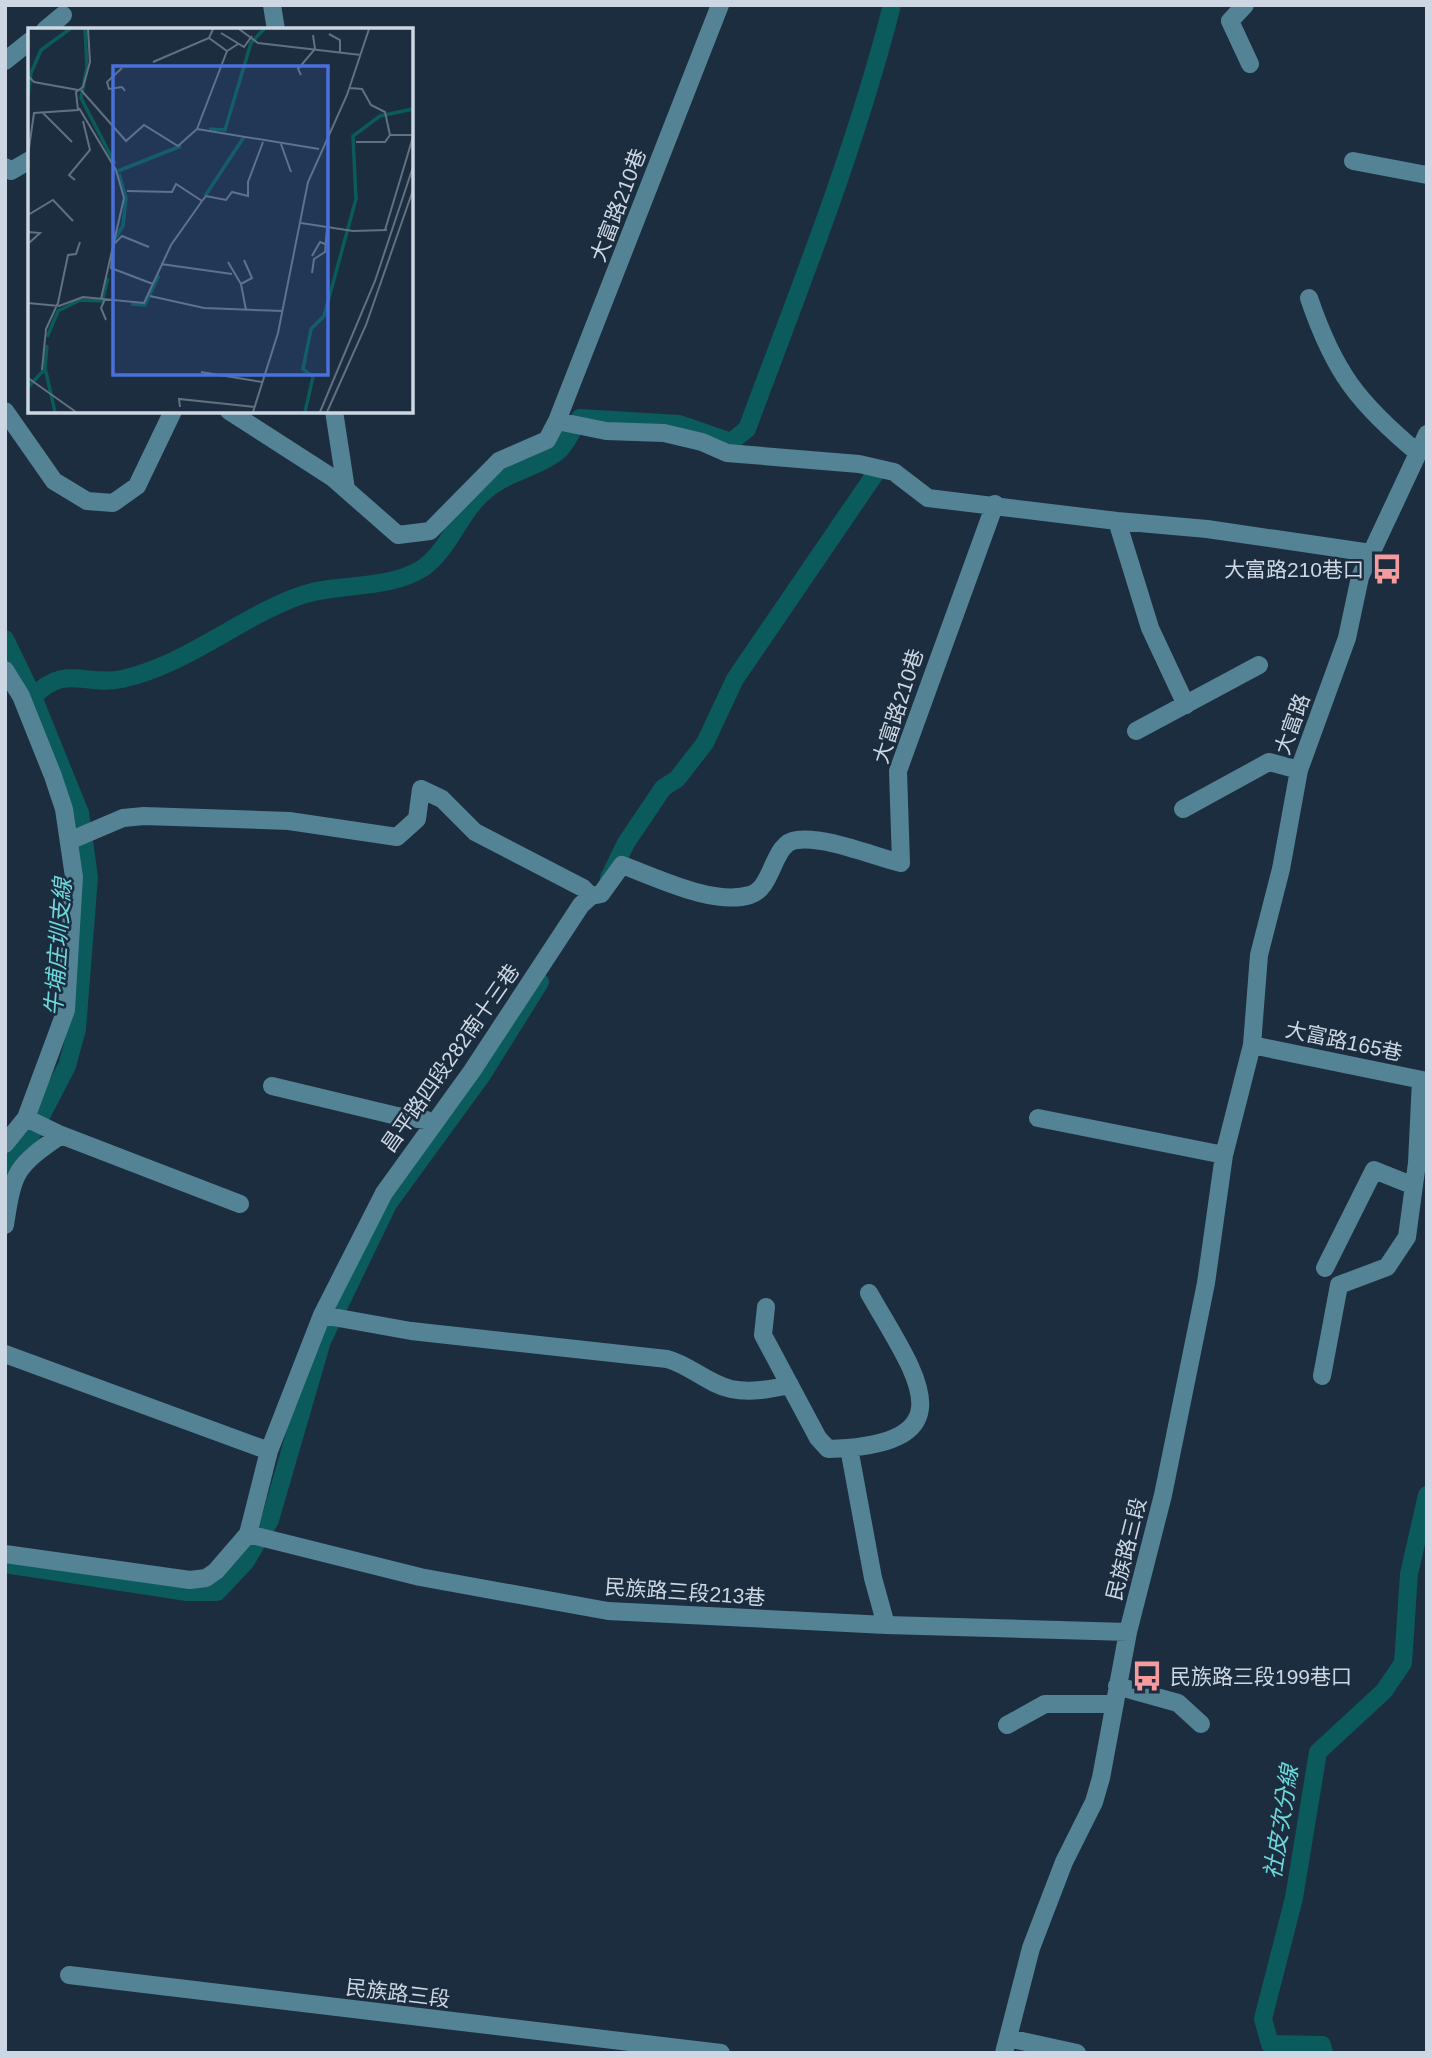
<svg xmlns="http://www.w3.org/2000/svg" width="1432" height="2058" font-family="Helvetica,'Noto Sans TC',sans-serif">
<style>
.lines{fill:none;stroke-linecap:round;stroke-linejoin:round}
.canal{stroke:#0b5a5c;stroke-width:18}
.minor{stroke:#548395;stroke-width:18}
.labels{text-anchor:middle;dominant-baseline:central;stroke-width:5;stroke-linejoin:round;paint-order:stroke}
.street-label{font-size:21px;fill:#ccd7e3;stroke:#1c2d3f}
.poi-label{font-size:21px;fill:#ccd7e3;stroke:#1c2d3f;text-anchor:end}
.water-label{font-size:23px;font-style:italic;fill:#6cd8db;stroke:#1c2d3f}
.inset-river{fill:none;stroke:#0b5a5c;stroke-width:3.5}
.inset-road{fill:none;stroke:#627181;stroke-width:2}
.view{fill:#4970db;fill-opacity:0.15;stroke:#4970db;stroke-width:3.5}
.inset-edge{fill:none;stroke:#ccd7e3;stroke-width:3.5}
</style>
<rect width="100%" height="100%" fill="#1c2d3f"/>
<g class="lines">
<path class="canal" d="M5,639L33,697L80,813L89,877L77,1029L67,1066L29,1139L8,1159L5,1170
M33,697C65,663 85,687 122,679C186,665 239,618 299,596C338,582 387,591 423,568C446,552 457,521 475,501C500,472 530,472 556,453C566,446 573,428 580,418L679,424L731,442L747,429C799,289 855,151 892,5
M609,878L626,843L663,788L677,779L705,743L735,679L875,474
M5,1564L187,1592H217L246,1561L270,1520L322,1341L388,1204L482,1075L540,982
M1324,2053L1322,2045L1270,2044L1263,2019L1294,1898L1318,1752L1384,1691L1403,1663L1409,1574L1427,1495"/>
<path class="minor" d="M272,5L276,30
M1245,5L1230,21L1250,64
M45,30L63,15
M5,61L30,41
M1353,161L1427,175
M5,167L11,171L30,160
M1309,298C1334,372 1358,403 1418,453
M5,411L54,481L87,501L113,503L137,486L173,411
M229,411L333,478L398,535L430,531L499,461L547,440L557,421L720,5
M334,411L346,489
M557,421L606,431L664,433L702,442L727,453L859,464L894,472L928,498L1117,521L1207,529L1371,553
M1117,521L1150,628L1186,705
M5,670L21,696L53,776L64,809L74,877L66,1010L26,1118L5,1144
M1136,731L1259,665
M1183,809L1269,762L1299,770
M69,841L123,818L144,816L289,821L397,837L417,819L421,789L442,799L475,832L583,888L591,896
M1252,1045L1427,1081
M272,1086L397,1116L426,1120L433,1125
M26,1118L61,1135
M1038,1118L1224,1155
M5,1225C13,1171 16,1166 61,1135L240,1204
M1325,1268L1374,1170L1414,1186
M766,1307L763,1335L818,1438L828,1449C973,1445 915,1374 869,1293
M322,1315L411,1331L667,1359C690,1365 708,1384 731,1389C751,1393 771,1389 790,1385
M5,1354L269,1451
M1322,1376L1339,1285L1387,1267L1407,1237L1417,1163L1421,1080
M849,1448L873,1578L886,1625
M248,1534L420,1577L608,1611L886,1625L1128,1632
M5,1554L190,1580L206,1578L216,1571L248,1534L269,1451L322,1315L384,1193L472,1071L581,905L591,896L601,894L622,865C658,878 713,906 750,895C774,888 772,842 797,840C825,836 873,856 901,863L898,771L995,504
M1117,1686L1178,1703L1201,1724
M1007,1725L1045,1704H1114
M69,1975L721,2053
M1008,2038L1077,2053
M1004,2053L1031,1948L1064,1862L1094,1802L1101,1778L1128,1632L1163,1495L1206,1283L1224,1155L1252,1045L1259,955L1281,869L1299,770L1347,638L1360,577L1427,434"/>
</g>
<defs>
<g id="bus-bare" transform="scale(2.415)"><path d="M-5-6H5V4H4V6H2V4H-2V6H-4V4H-5ZM-3.5-4V0h7V-4ZM-3.5 1.2v1.5H-2V1.2ZM2 1.2v1.5H3.5V1.2Z" fill="#f59b9d" stroke="#1c2d3f" stroke-width="2.5" paint-order="stroke"/></g>
</defs>
<g fill-rule="evenodd">
<use href="#bus-bare" x="1387" y="569"/>
<use href="#bus-bare" x="1147" y="1676"/>
</g>
<g class="labels">
<g class="street-label">
<text transform="translate(618 205) rotate(-69)">大富路210巷</text>
<text transform="translate(898 706) rotate(-72)">大富路210巷</text>
<text transform="translate(1292 724) rotate(-70)">大富路</text>
<text transform="translate(1344 1041) rotate(12)">大富路165巷</text>
<text transform="translate(450 1058) rotate(-55)">昌平路四段282南十三巷</text>
<text transform="translate(1126 1549) rotate(-76)">民族路三段</text>
<text transform="translate(685 1592) rotate(4)">民族路三段213巷</text>
<text transform="translate(398 1993) rotate(7)">民族路三段</text>
</g>
<g class="poi-label">
<text x="1364" y="569">大富路210巷口</text>
<text x="1170" y="1676" text-anchor="start">民族路三段199巷口</text>
</g>
<g class="water-label">
<text transform="translate(58 947) rotate(-86)">牛埔庄圳支線</text>
<text transform="translate(1281 1822) rotate(-81)">社皮次分線</text>
</g>
</g>
<g transform="translate(28 28)">
<rect width="385" height="385" fill="#1c2d3f"/>
<path class="inset-river" d="M57,1L59,39L53,70L87,136M0,68L3,45L13,22L42,1M181,101L197,102L223,15L236,1M90,143L153,118M177,168L216,109M86,212L95,198L98,170L91,146M103,276L117,277L131,247M19,309L30,283L52,272L74,273L80,250M19,317L17,340L27,384M0,359L16,342M277,384L285,349L275,341L283,301L296,288L328,171L325,108L352,88L385,81"/>
<path class="inset-road" d="M211,1L230,15L333,27M193,5L216,19L224,8M301,6L312,12V24M181,10L199,23L210,16M125,34L181,10L185,1M94,40L79,54L81,61L94,59L97,63M273,47L270,41L287,21L285,7M0,48L6,54L50,62M321,60L334,61L343,77L357,84L362,107M53,62L98,113L116,97L150,118L169,101L199,23M51,80L88,142L96,170L73,271M14,84L44,114M169,101L291,121M362,107H385M328,114H357L362,107M253,116L263,144M0,127L6,85L50,82L48,64L55,59L62,34L60,1M47,152L41,147L62,122L55,93M99,163L144,164L148,156L174,173M174,173L178,168L198,172L204,164L220,168V154L235,114M0,187L25,172L45,193M273,195L325,203L359,202M357,202L385,109M0,204L12,205L1,215M121,219L94,208L86,216L83,240L125,256M284,228L292,214L297,216M200,234L213,256L218,282M133,236L204,246M284,245L286,231L297,224L299,200M213,256L224,250L216,232M122,268L176,280L255,283M77,271L73,280L78,292M0,275L31,278L55,269L116,275L143,217L174,173M14,342L18,301L30,275L40,227L48,226L52,214M173,344L234,354M0,350L48,384M152,379L151,371L227,379M225,384L250,305L280,154L319,67L341,1M292,384L347,253L385,139M299,384L338,297L385,162"/>
<path class="view" d="M85,38H300V347H85Z"/>
<rect width="385" height="385" class="inset-edge"/>
</g>
<rect width="1432" height="2058" fill="none" stroke="#ccd7e3" stroke-width="14"/>
</svg>
